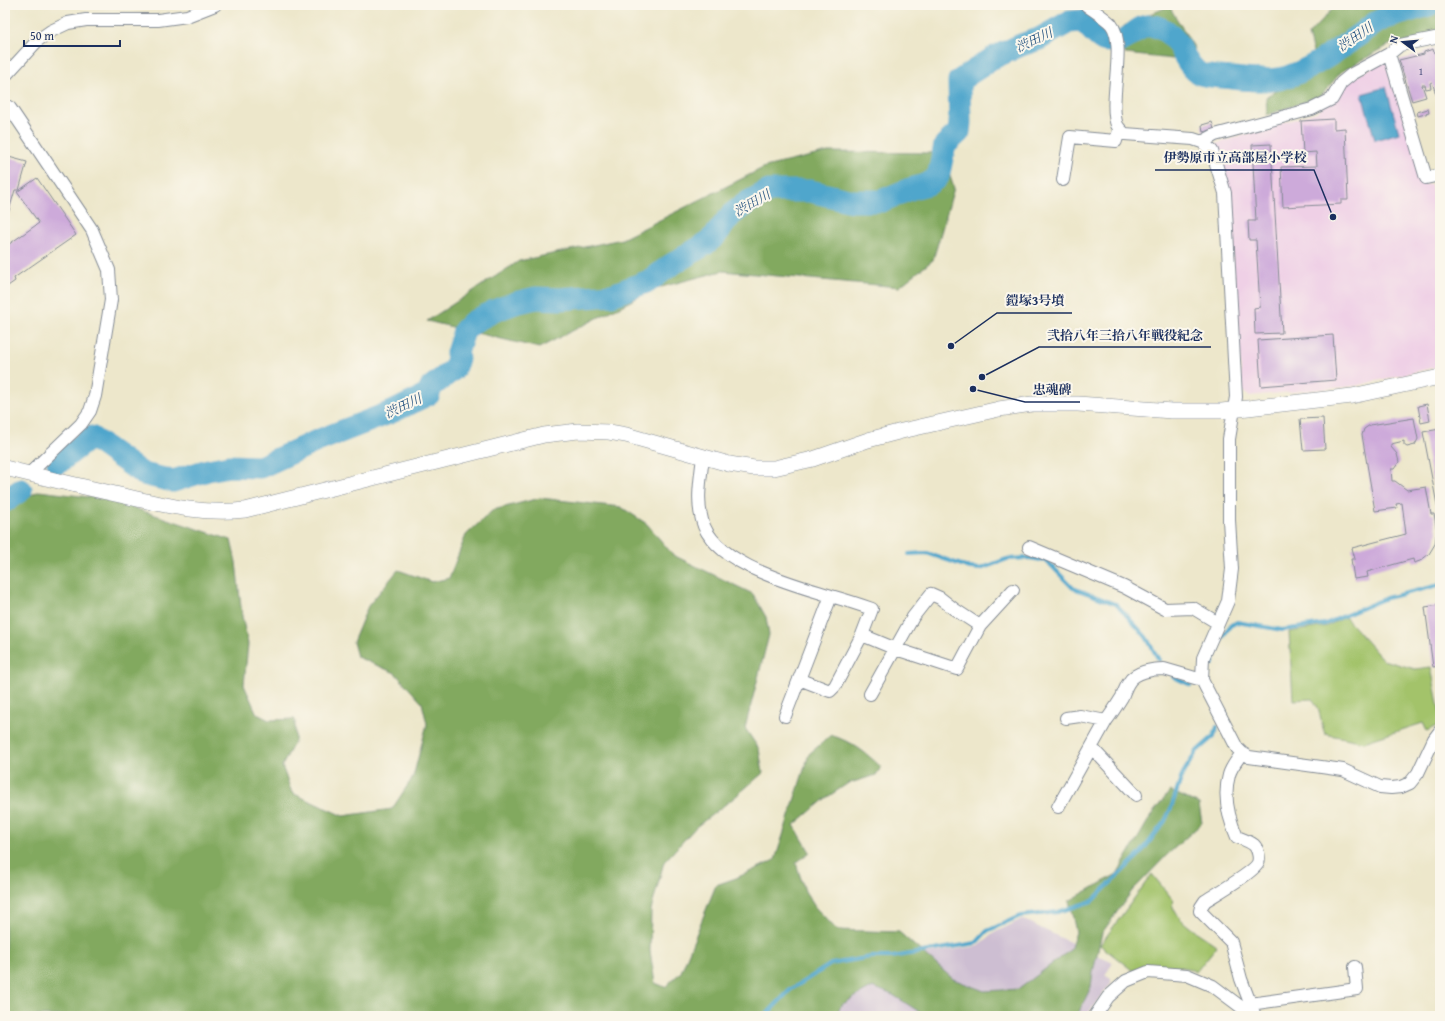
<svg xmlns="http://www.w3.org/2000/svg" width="1445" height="1021" font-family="'Gentium Book Plus','Noto Serif JP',serif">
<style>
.built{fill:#efd0e6}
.industrial{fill:#cdbed2}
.green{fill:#a3c36b;stroke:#5f7964}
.forest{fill:#82a95f;stroke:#4e6c5e}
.water{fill:#4fa6cc;stroke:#356a95}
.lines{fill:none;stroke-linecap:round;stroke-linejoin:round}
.stream{stroke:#4fa6cc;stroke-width:4}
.river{stroke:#4fa6cc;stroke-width:23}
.building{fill:#cdaada}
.minor-casing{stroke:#848b94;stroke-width:14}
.tertiary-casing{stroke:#848b94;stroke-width:16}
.minor{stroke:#fff;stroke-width:12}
.tertiary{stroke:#fff;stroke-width:15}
.labels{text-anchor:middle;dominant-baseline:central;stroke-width:4;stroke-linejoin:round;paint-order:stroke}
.number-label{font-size:10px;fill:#484e7d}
.water-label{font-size:13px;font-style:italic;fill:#2d5984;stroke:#fbf7ec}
.leader{fill:none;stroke:#1b2f5e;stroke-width:1.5}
.callout-dot{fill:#1b2f5e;stroke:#fbf7ec;stroke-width:1.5}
.callout-label{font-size:13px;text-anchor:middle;font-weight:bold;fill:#1b2f5e;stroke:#fbf7ec;stroke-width:4;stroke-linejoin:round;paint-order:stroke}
</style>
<rect width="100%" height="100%" fill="#fbf7ec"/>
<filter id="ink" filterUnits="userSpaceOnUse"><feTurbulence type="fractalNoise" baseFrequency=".025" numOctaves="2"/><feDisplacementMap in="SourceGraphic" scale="8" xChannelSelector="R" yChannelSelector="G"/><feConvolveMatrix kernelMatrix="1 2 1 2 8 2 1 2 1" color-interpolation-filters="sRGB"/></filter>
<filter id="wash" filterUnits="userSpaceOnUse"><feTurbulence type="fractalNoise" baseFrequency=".012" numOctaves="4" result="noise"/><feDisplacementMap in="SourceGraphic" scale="16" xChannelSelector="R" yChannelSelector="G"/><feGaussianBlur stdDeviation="0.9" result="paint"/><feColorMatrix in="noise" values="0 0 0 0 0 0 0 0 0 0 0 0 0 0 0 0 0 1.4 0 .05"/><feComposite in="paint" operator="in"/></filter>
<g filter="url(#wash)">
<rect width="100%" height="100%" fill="#ede7cb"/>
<path class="built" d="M1387,59L1424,184L1431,185L1440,247V366L1355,386L1249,396L1242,391L1228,188L1216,144L1317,112L1348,81Z"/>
<path class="industrial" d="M1022,919L1113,963L1105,975L1111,979V984L1103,993L1086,1016H822L839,967L978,946L994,933Z"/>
<path class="green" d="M1345,617L1383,660L1415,669L1431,667L1440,714V724L1427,731L1423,723L1364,742L1325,734C1320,722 1321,708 1312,699L1293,700L1289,632L1327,626Z
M1152,874L1174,901L1172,903C1176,923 1202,934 1217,946L1196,972L1187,968L1146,966L1133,971L1100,945Z"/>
<path class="forest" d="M1336,5H1438L1440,6V38L1391,44L1341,72L1321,96L1267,115L1266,97L1283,87L1319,73L1308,35Z
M1169,6L1195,49L1173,59L1125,54L1124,26Z
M828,152L942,153L954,188L933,260L899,287L722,271L654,289L539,348L427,321L519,261L622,239L765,167Z
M39,491L114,500L140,510L231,540L236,562L242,616L248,644L244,685L257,714L269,720L295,719V741L282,766L292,793L343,816L392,809L413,777L427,724L422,703L395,673L357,657L353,642L368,606L398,570L432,582L449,578L466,535L493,510L540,498L621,507L647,524L673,555L753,594L766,617L769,635L745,728L759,749L763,773L735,797L696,827L664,862L651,910L650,951L655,983L665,987L681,972L716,885L736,878L775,860L809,754L831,735C854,743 864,751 881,767L876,775L847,784L826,798L794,825L810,852L796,863L805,891L815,907L837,930L899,932L953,979L984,991L1019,989L1070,950L1076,932L1069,901L1117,874L1152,814L1170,791L1199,804L1202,823L1168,854L1132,891L1102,933L1093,972L1091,987L1077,1016H926L893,995L873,987L841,1005L836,1016H5V512L12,505Z"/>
<path class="water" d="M1386,87L1399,133L1375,140L1362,94Z"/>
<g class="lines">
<path class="stream" d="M909,554L927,553L970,568L980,569L1007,559L1029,558L1047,561L1073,588L1116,604L1146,637L1159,660
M1213,664V654L1216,647L1230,626L1237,622L1282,630L1325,624L1386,598L1440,585
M1173,677L1191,685
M765,1016L790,990L831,964L871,957H892L976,943L987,931L1020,916L1058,912L1092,901L1140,854L1165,821L1171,808L1183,773L1197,751L1214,736L1217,727"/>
<path class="river" d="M58,463L91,437L143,474L173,481L208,470L229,466L260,467L317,441L394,411L429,394L431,387L454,369L458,359L457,353L464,331L473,322L494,311L515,303L536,298L560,299L612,295L649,281L671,265L704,245L715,236L731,215L748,202L769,191H810L852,201H881L910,189L928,184L938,177L945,145L959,132L960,123L959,81L972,72L995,57L1021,45L1039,39L1069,22L1082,21C1089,26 1095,36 1103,40C1105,41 1109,41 1112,41C1115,41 1119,42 1121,41C1136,35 1141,20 1160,28C1182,38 1182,63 1200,74C1211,77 1222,77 1233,78C1249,80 1264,81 1279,79C1310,73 1351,40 1377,22L1386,18L1429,5
M5,501L21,490"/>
</g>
<g id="blocks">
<path class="building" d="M1433,49L1434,53L1440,51V106L1432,82L1430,83L1431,88L1426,89L1425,85H1422L1426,97L1412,101L1399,60L1424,54V52Z
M1428,109L1429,113L1418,116L1417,112Z
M1334,119V129L1345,128L1348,200H1341V204L1283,207L1281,167L1317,166L1316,152L1303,153L1301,121Z
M1212,122L1214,129L1203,132L1202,125Z
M1271,144L1282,333L1255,334L1254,308L1260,307L1256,240H1249L1248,221H1256L1252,145Z
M5,156L27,162L19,190H15L5,224Z
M37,178L76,235L14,278L15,281L5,288V247L39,223L17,192Z
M1333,335L1336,380L1261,386L1258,340Z
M1427,404L1430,421L1421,423L1418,406Z
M1323,418L1325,449L1303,450L1300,419Z
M1414,418L1418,439L1415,445L1407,447L1404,445V441L1391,444V447L1397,454L1399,462L1394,469H1391L1392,481H1395L1407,490L1426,487L1431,514H1434L1437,531L1435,544L1429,554L1420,561L1414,563L1413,559L1367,572L1368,577L1354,579L1351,559H1355L1352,548L1406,534L1402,503L1396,504L1397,508L1375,511L1362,435L1364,429L1370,425Z
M1440,429V509L1438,510L1423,432Z
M1440,605V666L1433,667L1425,607Z"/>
</g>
</g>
<g filter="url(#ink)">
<use href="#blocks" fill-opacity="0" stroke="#848b94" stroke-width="1"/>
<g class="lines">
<g class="minor-casing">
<path id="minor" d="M1086,5C1094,11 1104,17 1111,24C1127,44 1108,100 1117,125C1119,129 1122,131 1125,134L1193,139L1202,142L1212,151L1225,193L1236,397L1229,439V520L1232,569L1228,601L1203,658L1202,680L1237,748L1242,753L1249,757L1343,770L1380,787L1391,788L1401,787L1410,783L1418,773L1434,739L1440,731
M1389,54L1426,178L1440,175
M5,76L38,40L51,31L68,23L86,20H158L187,16L215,5
M5,105L10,108L92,230L109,270L111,300L95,396L90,411L81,424L29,474
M1202,142L1215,135L1312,109L1332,99L1341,83L1352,74L1389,54L1400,45L1440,37
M1063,180L1070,137L1116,141L1119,130
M703,456C701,477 696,499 702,520C713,564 793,584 831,596C845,600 858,604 872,609L862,635L835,686L830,691L799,679
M1029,547L1124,587L1165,609L1193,608L1218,623
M862,635L896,649L957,669L980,626L1013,590
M870,694L913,617L931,594L940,598L954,609L980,626
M785,716L831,596
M1066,718L1080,716L1106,721
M1092,748L1136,795
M1242,753C1238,759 1231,767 1229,775C1223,796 1228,817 1237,837C1242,839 1249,841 1254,845C1258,849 1260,858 1258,863C1254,872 1216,894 1205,901L1201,907L1200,911L1231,942L1241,979L1255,1016
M1058,807L1106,721C1112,713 1117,705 1122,697C1124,692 1126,686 1129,682C1135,672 1152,669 1164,669L1202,680
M1250,1004L1357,989L1355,967
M1095,1016L1108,997L1126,981L1148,972L1187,975L1213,986L1253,1016"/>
</g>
<g class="tertiary-casing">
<path id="tertiary" d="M5,468C45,478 84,487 124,496C164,505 203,515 245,510L544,435L578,431L609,432L626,435L729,464L754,468H774L813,459L868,440L902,431L999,409L1032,404H1078L1172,411H1222L1352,396L1440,377"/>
</g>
<use href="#minor" class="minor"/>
<use href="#tertiary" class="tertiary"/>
</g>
</g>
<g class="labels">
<g class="number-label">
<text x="1421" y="71">1</text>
</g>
<g class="water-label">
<text transform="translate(1355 37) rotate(-34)">渋田川</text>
<text transform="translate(1034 40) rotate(-25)">渋田川</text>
<text transform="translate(752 203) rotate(-30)">渋田川</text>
<text transform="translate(403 406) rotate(-25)">渋田川</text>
</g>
</g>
<path class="leader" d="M1333 217L1314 170H1155M951 346L997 313H1072M982 377L1039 347H1211M973 389L1025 402H1080"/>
<g class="callout-dot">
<circle cx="1333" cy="217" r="4"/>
<circle cx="951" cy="346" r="4"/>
<circle cx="982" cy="377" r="4"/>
<circle cx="973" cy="389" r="4"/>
</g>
<g class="callout-label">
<text x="1235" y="162">伊勢原市立高部屋小学校</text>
<text x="1035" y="305">鎧塚3号墳</text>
<text x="1125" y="340">弐拾八年三拾八年戦役紀念</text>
<text x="1052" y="394">忠魂碑</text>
</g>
<rect width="1445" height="1021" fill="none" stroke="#fbf7ec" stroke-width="20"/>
<g transform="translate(1403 42) rotate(286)" stroke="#fbf7ec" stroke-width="3" paint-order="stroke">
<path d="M0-3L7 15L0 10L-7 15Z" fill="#1b2f5e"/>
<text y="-6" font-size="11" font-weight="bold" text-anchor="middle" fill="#1b2f5e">N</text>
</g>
<path d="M24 40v6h96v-6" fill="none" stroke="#1b2f5e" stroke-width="2"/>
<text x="30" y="40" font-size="12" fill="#1b2f5e" stroke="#fbf7ec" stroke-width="3" paint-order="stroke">50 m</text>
</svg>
